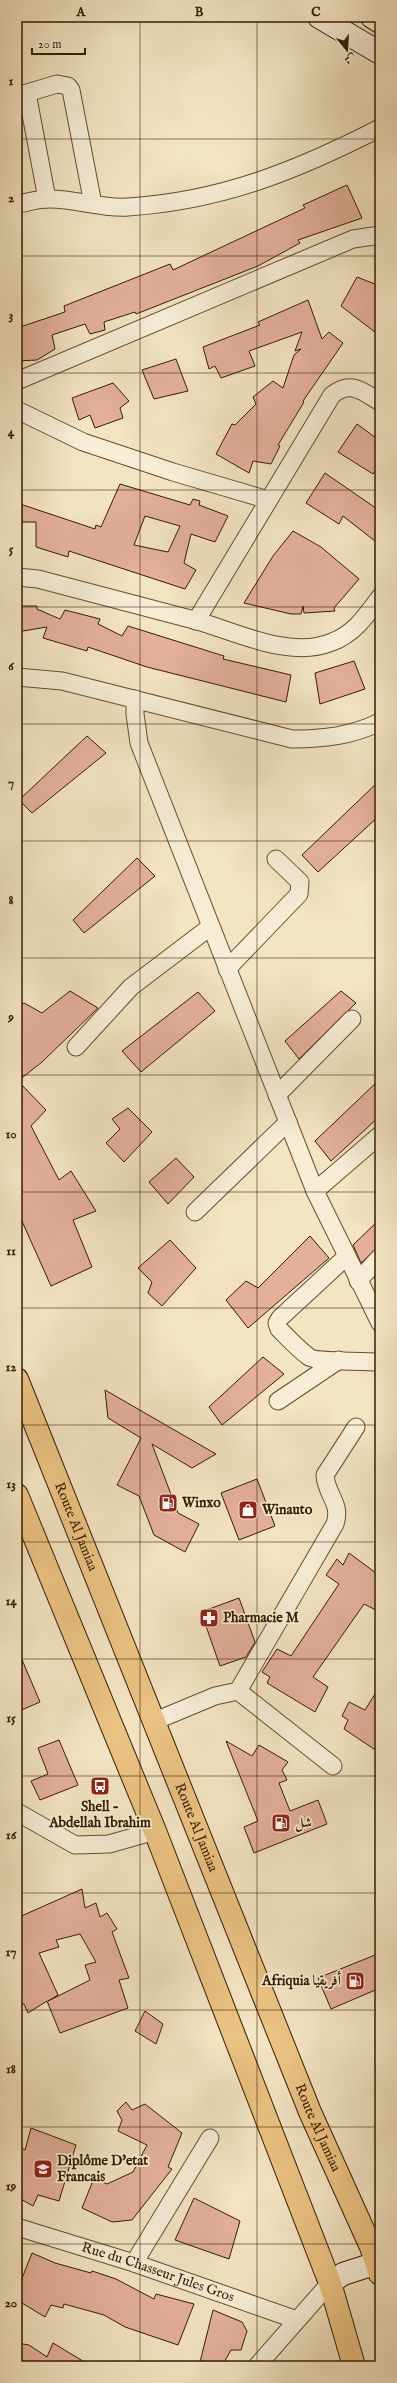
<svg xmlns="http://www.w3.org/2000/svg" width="397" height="2383" font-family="'IM FELL English',Amiri,serif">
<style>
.building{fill:#e4b09c;stroke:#341c01;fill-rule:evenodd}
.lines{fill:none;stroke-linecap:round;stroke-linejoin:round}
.street-casing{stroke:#644e31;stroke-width:19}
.secondary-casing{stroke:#341c01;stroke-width:24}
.primary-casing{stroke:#341c01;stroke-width:24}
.street{stroke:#f7edd7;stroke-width:17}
.secondary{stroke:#f7edd7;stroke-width:22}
.primary{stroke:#eac281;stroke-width:22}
.grid{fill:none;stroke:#341c01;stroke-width:1;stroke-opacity:0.55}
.labels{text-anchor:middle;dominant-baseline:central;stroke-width:3.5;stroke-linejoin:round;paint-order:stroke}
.poi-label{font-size:14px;font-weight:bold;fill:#341c01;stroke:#f7edd7;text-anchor:start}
.street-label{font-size:14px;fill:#341c01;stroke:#f7edd7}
.neatline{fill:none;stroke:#341c01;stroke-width:1.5}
.grid-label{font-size:13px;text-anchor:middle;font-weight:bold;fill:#341c01}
</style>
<rect width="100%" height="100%" fill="#f3e4c2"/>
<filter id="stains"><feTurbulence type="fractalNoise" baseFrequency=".005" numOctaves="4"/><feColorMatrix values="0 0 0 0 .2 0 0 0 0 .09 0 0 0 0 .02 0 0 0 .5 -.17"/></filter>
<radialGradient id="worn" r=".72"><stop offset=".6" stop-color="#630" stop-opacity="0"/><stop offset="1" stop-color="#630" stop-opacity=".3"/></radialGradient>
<path class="building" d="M347,185L362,218L298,240L300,243L258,266L136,314L135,312L104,322L105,330L90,334L85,324L52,335L55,349L37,360L17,361V328L65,312L64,306L170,264L173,270L305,208L303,205Z
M357,277L380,286V336L341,306Z
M308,300L322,339L329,332L343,343L303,401L304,402L278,445L280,446L271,464L253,461L249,473L216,454L232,424L235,425L256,404L253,397L273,381L283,388L294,355L301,349L295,351L302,332L249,351L255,366L221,378L215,366L209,369L203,347L260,325L258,322Z
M176,359L188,391L154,399L142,370Z
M113,383L129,401L120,408L123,418L95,428L90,415L79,420L72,398Z
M357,424L380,441V462L373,474L338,452Z
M325,473L380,511V545L343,516L339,524L306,503Z
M120,484L190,505L193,499L200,501L199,505L228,516L215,542L191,534L184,563L196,570L185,589L69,551L68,557L36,547V522H17V503L95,529L96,525L101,527ZM145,516L180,526L168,552L134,545Z
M293,531L321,547L359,579L334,608L335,611L304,613L303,606L301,614H291L244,603L273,556Z
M17,606H37V609L60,619L65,610L100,619L98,624L122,636L128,626L224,656L223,659L291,675L286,702L147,667L88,647L87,651L43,638L47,627L17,632Z
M354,661L365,689L320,704L315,673Z
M87,736L106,753L32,813L19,800Z
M380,780V815L318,872L302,855Z
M137,858L155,876L84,933L73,920Z
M70,991L98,1008L42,1062L18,1081L46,1110L31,1126L59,1180L71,1171L96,1211L73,1220L92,1267L51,1286L17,1210V1009L24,1003L42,1013Z
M341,991L356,1003L299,1059L285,1041Z
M198,992L215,1011L141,1072L122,1051Z
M380,1079V1116L331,1161L315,1141Z
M128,1108L152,1132L124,1162L106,1143L120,1129L112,1119Z
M176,1158L194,1177L168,1204L149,1182Z
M380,1219V1246L361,1263L353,1245Z
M310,1236L329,1258L248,1328L226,1300L246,1281L258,1288Z
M170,1240L196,1268L162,1306L148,1293L152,1282L138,1268Z
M263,1357L284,1374L222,1425L209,1407Z
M105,1390L216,1454L192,1468L152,1444L178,1513L199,1524L185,1552L154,1535L139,1496L117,1485L141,1438L108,1418Z
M257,1479L275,1526L239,1540L221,1493Z
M349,1553L380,1576V1612L364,1604L313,1677L328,1687L315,1712L267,1683L270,1677L262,1672L277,1649L291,1656L339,1584L326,1575L337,1559L343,1565Z
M239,1598L255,1642L246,1657L220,1666L201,1612Z
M17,1648L40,1702L17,1712Z
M380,1686V1753L344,1729L348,1720L342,1716L349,1702L365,1710Z
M59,1740L78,1785L40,1800L31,1781L48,1774L38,1748Z
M226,1741L252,1756L259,1745L288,1762L282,1770L287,1780L279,1783L290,1811L318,1800L327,1824L254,1853L244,1827L258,1821Z
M82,1889L85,1908L96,1903L100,1917L107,1913L117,1929L112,1932L129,1978L119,1980L128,2008L60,2033L47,2001L28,2013L24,2004L17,2007V1918ZM80,1934L96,1962L85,1965L90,1980L48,2001L58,1995L39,1953L59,1947L56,1940Z
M380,1953V1988L331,2009L318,1978Z
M145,2011L163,2024L156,2044L135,2031Z
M126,2102L132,2110L145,2104L182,2133L168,2167L172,2169L132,2220L112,2222L82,2208L94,2178L107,2184L133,2172L147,2145L118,2131L122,2120L117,2111Z
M31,2128L76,2145L59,2201L38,2195L33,2206L19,2198L21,2190L17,2189V2145L25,2150Z
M194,2198L240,2221L229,2259L175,2240Z
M32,2253L55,2263L91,2273L92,2271L116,2279L154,2299L156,2294L194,2304L178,2345L125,2327L104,2315L64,2304L63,2308L51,2305L45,2317L17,2300V2291Z
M213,2310L242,2322L247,2331L241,2350H231L222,2366H199Z
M17,2343L29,2345L47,2357L53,2343L91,2366H17Z"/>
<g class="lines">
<g class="street-casing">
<g id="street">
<path d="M27,93L47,199"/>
<path d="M17,96L57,84L68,86L71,90L93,204"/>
<path d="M17,204C27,203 37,199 47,199C74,198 101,209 128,207C222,201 298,170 380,128"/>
<path d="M17,381L353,239L380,235"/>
<path d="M17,410L83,442L173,472L268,500"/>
<path d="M17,577L38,579C90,593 142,606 194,620C235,631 289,660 332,642C354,634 366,616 380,597"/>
<path d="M196,621L332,395C351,380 362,391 380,402"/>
<path d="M17,677L62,681L292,739C324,739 351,736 380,722"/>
<path d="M135,699V714L139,743L315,1191L380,1323"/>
<path d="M227,969L299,894L300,882L276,859"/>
<path d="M76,1047L131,987L210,927"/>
<path d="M277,1095L352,1019"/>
<path d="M315,1191L380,1135"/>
<path d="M195,1212L288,1122"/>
<path d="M346,1257L280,1318L277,1323L279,1329C288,1338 298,1349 309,1357C316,1362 367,1361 380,1362"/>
<path d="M358,1281L380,1257"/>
<path d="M278,1401L339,1360"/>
<path d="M238,1691L333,1766"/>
<path d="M155,1721L215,1696L238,1691L335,1524C342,1503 326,1495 325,1475L356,1427"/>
<path d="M17,1812L75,1845L109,1844L155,1831"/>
<path id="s1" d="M17,2227L134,2263L297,2320"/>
<path d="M134,2263L210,2138"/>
<path d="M257,2366L330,2283"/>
</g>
</g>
<g class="secondary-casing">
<path id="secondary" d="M319,17L380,53
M372,17L380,22
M330,2283L343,2274L380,2262"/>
</g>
<g class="primary-casing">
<g id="primary">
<path id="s2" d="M17,1379L310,2112L371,2247L380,2274"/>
<path d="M17,1495L155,1831L330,2283L354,2366"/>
</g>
</g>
<use href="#street" class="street"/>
<use href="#secondary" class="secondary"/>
<use href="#primary" class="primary"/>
</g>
<path class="grid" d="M140,17V2366M257,17V2366M17,139H380M17,256H380M17,373H380M17,490H380M17,607H380M17,724H380M17,841H380M17,958H380M17,1075H380M17,1192H380M17,1308H380M17,1425H380M17,1542H380M17,1659H380M17,1776H380M17,1893H380M17,2010H380M17,2127H380M17,2244H380"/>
<defs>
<g id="fuel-square" transform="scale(1)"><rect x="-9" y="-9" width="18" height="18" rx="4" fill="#8f2418" stroke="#f7edd7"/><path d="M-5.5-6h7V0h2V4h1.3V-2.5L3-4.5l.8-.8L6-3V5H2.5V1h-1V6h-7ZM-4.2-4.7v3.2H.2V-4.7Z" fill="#fff"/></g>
<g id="shop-square" transform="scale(1)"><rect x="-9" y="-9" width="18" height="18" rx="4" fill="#8f2418" stroke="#f7edd7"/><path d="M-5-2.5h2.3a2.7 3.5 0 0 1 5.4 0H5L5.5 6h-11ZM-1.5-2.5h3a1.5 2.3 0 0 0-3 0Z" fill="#fff"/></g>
<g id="pharmacy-square" transform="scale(1)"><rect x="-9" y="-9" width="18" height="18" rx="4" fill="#8f2418" stroke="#f7edd7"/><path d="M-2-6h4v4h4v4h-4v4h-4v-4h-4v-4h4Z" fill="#fff"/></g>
<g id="bus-square" transform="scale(1)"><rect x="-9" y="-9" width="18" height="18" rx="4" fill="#8f2418" stroke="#f7edd7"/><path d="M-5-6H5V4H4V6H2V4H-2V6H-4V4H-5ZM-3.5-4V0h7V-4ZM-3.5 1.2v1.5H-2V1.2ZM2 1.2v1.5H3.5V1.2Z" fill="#fff"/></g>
<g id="school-square" transform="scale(1)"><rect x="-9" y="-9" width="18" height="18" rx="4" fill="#8f2418" stroke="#f7edd7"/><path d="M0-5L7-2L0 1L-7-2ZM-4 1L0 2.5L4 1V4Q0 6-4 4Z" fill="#fff"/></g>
</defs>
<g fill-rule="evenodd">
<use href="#fuel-square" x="168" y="1503"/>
<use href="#shop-square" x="248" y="1510"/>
<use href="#pharmacy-square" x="209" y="1618"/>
<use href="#bus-square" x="100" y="1786"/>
<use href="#fuel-square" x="281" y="1823"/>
<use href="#fuel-square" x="355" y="1981"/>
<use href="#school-square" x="43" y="2169"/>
</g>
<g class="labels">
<g class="poi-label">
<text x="182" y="1503">Winxo</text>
<text x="262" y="1510">Winauto</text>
<text x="223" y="1618">Pharmacie M</text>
<text x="100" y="1807" text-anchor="middle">Shell -<tspan x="100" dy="16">Abdellah Ibrahim</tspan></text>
<text x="295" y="1823">شل</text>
<text x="341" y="1981" text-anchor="end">Afriquia أفريقيا</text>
<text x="57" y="2161">Diplôme D'etat<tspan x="57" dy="16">Francais</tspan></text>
</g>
<g class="street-label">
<text stroke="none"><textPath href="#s2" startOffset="159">Route Al Jamiaa</textPath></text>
<text stroke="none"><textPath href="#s2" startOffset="483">Route Al Jamiaa</textPath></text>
<text stroke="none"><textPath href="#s2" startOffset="807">Route Al Jamiaa</textPath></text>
<text stroke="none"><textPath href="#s1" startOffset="148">Rue du Chasseur Jules Gros</textPath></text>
</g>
</g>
<rect width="397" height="2383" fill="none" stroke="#f3e4c2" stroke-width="44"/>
<g transform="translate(347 50) rotate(162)" stroke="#f7edd7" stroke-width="3" paint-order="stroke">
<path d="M0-3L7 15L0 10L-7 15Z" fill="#341c01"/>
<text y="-6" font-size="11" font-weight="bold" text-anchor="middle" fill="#341c01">ش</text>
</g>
<path d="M32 48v6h53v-6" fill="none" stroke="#341c01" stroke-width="2"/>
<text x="38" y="48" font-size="12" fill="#341c01" stroke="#f7edd7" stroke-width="3" paint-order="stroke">20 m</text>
<rect x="22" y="22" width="353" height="2339" class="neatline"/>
<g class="grid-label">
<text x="81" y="16">A</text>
<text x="199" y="16">B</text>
<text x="316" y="16">C</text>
<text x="11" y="85">1</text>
<text x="11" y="202">2</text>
<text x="11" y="319">3</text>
<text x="11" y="436">4</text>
<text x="11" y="553">5</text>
<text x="11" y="670">6</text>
<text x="11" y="787">7</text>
<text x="11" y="904">8</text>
<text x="11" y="1021">9</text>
<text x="11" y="1138">10</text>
<text x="11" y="1255">11</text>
<text x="11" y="1371">12</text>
<text x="11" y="1488">13</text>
<text x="11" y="1605">14</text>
<text x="11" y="1722">15</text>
<text x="11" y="1839">16</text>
<text x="11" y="1956">17</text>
<text x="11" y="2073">18</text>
<text x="11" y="2190">19</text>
<text x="11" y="2307">20</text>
</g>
<rect width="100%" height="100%" filter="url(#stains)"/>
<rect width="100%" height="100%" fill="url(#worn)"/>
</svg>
